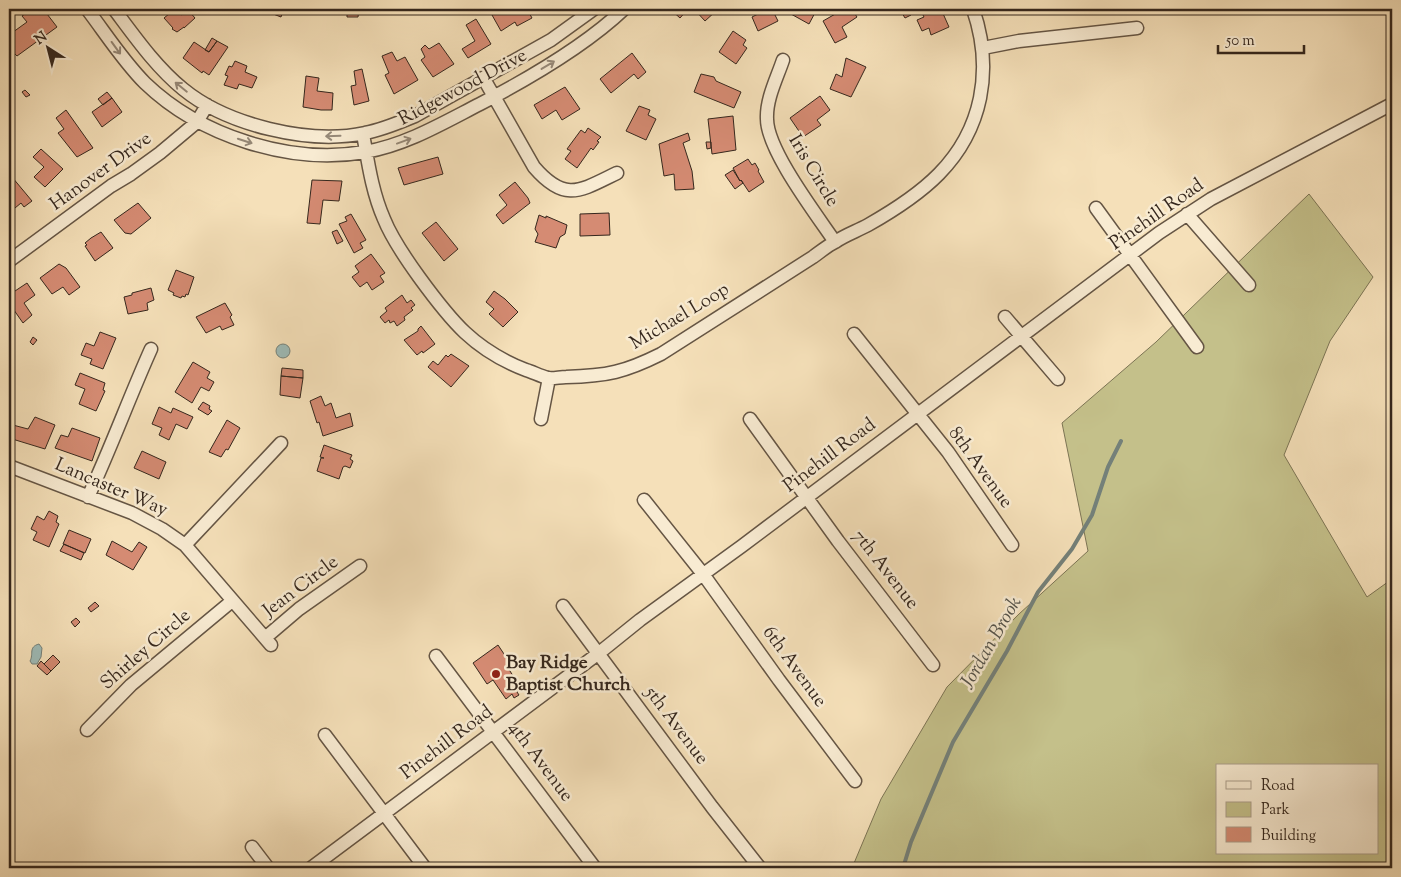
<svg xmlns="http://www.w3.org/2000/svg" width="1401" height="877" font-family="'Sorts Mill Goudy',serif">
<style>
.green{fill:#c4c08a;stroke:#7c7454;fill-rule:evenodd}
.water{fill:#9ebbb7;stroke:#748079}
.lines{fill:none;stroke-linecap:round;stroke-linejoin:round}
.stream{stroke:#748079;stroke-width:4}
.building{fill:#d58b73;stroke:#35271d}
.minor-casing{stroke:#655544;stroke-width:15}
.minor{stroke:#f8ebd2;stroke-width:12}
.oneway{stroke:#968978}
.poi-dot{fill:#8f2418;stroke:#f8ebd2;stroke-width:2}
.labels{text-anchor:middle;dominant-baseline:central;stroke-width:5;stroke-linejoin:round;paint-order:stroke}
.street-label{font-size:19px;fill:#35271d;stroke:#f8ebd2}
.poi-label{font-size:19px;font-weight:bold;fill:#35271d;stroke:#f8ebd2;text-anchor:start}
.water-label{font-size:20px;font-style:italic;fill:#54534b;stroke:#f8ebd2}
</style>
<rect width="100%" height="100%" fill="#f5e0b9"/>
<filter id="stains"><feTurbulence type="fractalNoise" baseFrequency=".004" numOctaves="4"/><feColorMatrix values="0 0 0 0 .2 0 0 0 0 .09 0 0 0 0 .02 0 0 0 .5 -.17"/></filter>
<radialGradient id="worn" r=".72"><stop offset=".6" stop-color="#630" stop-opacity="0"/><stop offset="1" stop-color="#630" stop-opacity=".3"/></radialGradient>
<path class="green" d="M1309,194L1373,277L1330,341L1284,455L1367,597L1392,579V868H852L881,799L947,687L1019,614L1088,551L1062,423L1156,342ZM1217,766H1377V853H1217Z"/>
<path class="water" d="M276 351a7 7 0 1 1 14 0a7 7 0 1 1-14 0Z
M39,644L42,648L41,657L37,664H32L30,661C34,654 28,647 39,644Z"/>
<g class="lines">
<path class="stream" d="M903,868L911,842L953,742L1007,651L1038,592L1072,549L1092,515L1108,467L1121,441"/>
</g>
<path class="building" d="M32,9H34L39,14L44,10L57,27L17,56L15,54L9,59V35L27,22L22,16Z
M175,9L181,15L188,10L195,18L184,28V27L177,32L172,29L173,28L164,18Z
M269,9H284L281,17L268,12Z
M347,9H359L358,17H347Z
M503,9H527L532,18L517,26L515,22L501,31L492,15Z
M670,9H688L680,18Z
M694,9H714L716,11L705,21Z
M763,9H772L778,21L758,31L752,17L762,12L761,10Z
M794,9H817L809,24L791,14Z
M844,9H854L853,11L857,17L842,27L847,37L835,43L823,21Z
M920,9H941L949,27L931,35L929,28L922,31L917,20L924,17Z
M908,10L911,15L905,18L902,13Z
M476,19L491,44L468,58L462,49L475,41L466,25Z
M733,31L746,40L743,45L747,48L736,64L719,52Z
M212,38L217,41L209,52L205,50Z
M217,41L228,47L209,75L203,71L202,73L183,58L194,42L209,52Z
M439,43L454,64L433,77L421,60L425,57L421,49L425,45L429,49Z
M392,52L397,61L405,57L418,80L394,94L385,75L389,73L382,56Z
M632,53L646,72L638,79L634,74L611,93L600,79Z
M846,58L866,67L851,97L830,89L836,74L842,77Z
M235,61L247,66L245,72L257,77L252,88L239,84L237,89L224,85L228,76L225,75L229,66L232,67Z
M362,69L369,101L354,105L351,86L356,85L354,71Z
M701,74L714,77L716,81L741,92L734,108L694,92Z
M306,76L319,78L317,91L333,93L332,110H321L303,107Z
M565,87L580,109L562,120L556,110L542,119L534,105Z
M25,90L30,95L26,97L22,92Z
M107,92L112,98L103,105L98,99Z
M820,96L830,110L817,120L821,125L803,137L790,118Z
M112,98L122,112L102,127L92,112Z
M639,106L650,110L648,115L656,119L646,140L626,131Z
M66,110L93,148L77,157L58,133L64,129L56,118Z
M733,116L736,150L712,154L708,119Z
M588,128L601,137L597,141L599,142L593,150L591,148L577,168L565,159L571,151L567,149L581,130L585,133Z
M688,133L690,140L683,143L692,171L694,189L675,190L674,174L664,176L659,144Z
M706,142H711V148L707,149Z
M41,149L63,169L45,187L34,177L44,167L33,157Z
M438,157L443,174L404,185L398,168Z
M748,159L752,165L755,163L759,170L758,171L764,182L749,192L741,180L740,181L733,168Z
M733,170L740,181L741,180L743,183L735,189L725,175Z
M12,177L32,201L24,207L21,203L9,213V180Z
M312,180L342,181L339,201L323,200L320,224L307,223Z
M515,182L528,198L530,203L503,224L496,215L507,205L499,195Z
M138,203L151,218L131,234L125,233L114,220Z
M609,213L610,235L580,236V214Z
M351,214L366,240L360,243L363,248L354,253L339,224L347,221L345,217Z
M539,215L546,218V216L567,225L565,234L560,237L556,248L535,242L538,234L535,229Z
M436,222L458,249L444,261L422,233Z
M337,230L343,241L337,244L332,232Z
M101,232L113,248L95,261L85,246L87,245L85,243L91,238Z
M371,254L385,273L380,276L384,282L372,290L367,282L360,287L352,277L359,272L355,266Z
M59,264L66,268L80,287L69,295L63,287L52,294L40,278Z
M176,270L194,277L188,295L186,294L185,297L182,296L181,298L173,295L174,293L168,290Z
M27,283L35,295L24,303L32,315L23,323L9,303V295Z
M151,288L154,300L147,303L148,310L128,314L124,297L132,295V293Z
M494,291L505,299L518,312L503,327L489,314L494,309L486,302Z
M402,295L407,303L411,300L415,305L411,308L413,310L404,317L405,320L397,326L394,321L390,323L389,320L385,323L380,317L387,311L385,308Z
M225,303L232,315L230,317L234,325L222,330L220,326L206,333L196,317Z
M421,326L435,344L423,353L422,351L417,355L404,340L418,331V329Z
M100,332L116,338L103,369L90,364L92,359L81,355L86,343L94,346Z
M33,337L37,340L33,345L30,342Z
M451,354L469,366L451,387L428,367L433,361L438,365L446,355L448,357Z
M193,362L210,372L207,378L214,382L209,391L201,387L192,403L175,392Z
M282,368L303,370V378L281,376Z
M80,373L105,383L103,390L105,391L96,411L79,404L85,389L75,385Z
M281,376L303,378L300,398L280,395Z
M321,396L325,406L331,403L336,418L350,413L353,426L323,436L319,422L317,423L310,401Z
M203,402L210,406L209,409L212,411L208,415L198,409Z
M159,407L171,413L173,408L193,417L187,429L176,424L169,440L159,435L162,428L152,424Z
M35,417L55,425L45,449L9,438V424L28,429Z
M227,420L240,428L228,450L226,449L221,457L209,452Z
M72,428L100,438L92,461L55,448L61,435L68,437Z
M324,445L352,455L350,459L353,461L350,468L345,466L343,467L339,479L317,471L321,458H324L320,457Z
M142,451L166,462L159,479L134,468Z
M49,511L58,516L56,522L59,524L49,547L33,540L37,532L31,529L37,516L44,520Z
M69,530L91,539L85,553L63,544Z
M112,541L132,552L139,542L147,547L133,570L106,555Z
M64,544L84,553L81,560L60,551Z
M95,602L99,606L91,612L88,608Z
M76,618L80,622L75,627L71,622Z
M498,645L512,666L508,668L521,688L517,692L519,695L514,698L512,694L506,699L493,680L487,684L473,663Z
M53,655L60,662L51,671L44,664Z
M41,661L51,671L47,675L37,666Z"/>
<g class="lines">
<g class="minor-casing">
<path id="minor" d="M87,9C106,34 123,61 145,83C200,136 290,165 365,152C406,145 443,123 480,104C528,79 585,46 624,9
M114,9C135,37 156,67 183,89C227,125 309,145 365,133C382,130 398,123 415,116L551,40L594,9
M983,48L1019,41L1137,28
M783,60C777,78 766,99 767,119C767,150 816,214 835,242
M484,79L534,167C565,203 580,191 617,173
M363,134C368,162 372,192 384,219C392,239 406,259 419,277C451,321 474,350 526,370C533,372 540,376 548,378C553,379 560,377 566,377C607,376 625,372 661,354L813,257C820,252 827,246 835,242C845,235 857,231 868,225C921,195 967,161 980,98C986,68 983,38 973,9
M1096,208L1197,347
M1187,214L1249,285
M9,261L111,186L131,174L160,153L197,122L207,105
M1005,317L1058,379
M854,334L948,452L1012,545
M541,419L549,378
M750,419L838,541L933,665
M9,466L132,513L162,529L185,545L271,645
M88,497C111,448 129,398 151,349
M644,500L703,574L779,680L855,781
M185,545L281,443
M563,606L712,807L760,868
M265,638L299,609L360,566
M436,656L595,868
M87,730L131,685L232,601
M325,735L425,868
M252,847L268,868
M311,868L599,653L640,620L742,546L1159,233L1211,199L1392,104"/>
</g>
<use href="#minor" class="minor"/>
</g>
<defs><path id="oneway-shaft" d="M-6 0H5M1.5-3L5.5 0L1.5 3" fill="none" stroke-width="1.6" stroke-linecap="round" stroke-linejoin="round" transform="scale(1.25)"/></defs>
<g class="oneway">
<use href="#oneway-shaft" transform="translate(116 48) rotate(54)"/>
<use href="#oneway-shaft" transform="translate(548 65) rotate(-31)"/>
<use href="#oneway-shaft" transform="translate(181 87) rotate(-141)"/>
<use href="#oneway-shaft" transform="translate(333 136) rotate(178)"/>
<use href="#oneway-shaft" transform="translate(245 141) rotate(18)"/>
<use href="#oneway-shaft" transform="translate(404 141) rotate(-20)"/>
</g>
<circle class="poi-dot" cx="496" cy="674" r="5"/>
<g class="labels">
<g class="street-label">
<text transform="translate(463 88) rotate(-28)">Ridgewood Drive</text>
<text transform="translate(813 171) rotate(59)">Iris Circle</text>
<text transform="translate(101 172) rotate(-36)">Hanover Drive</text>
<text transform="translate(1157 215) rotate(-35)">Pinehill Road</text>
<text transform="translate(680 317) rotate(-31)">Michael Loop</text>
<text transform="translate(830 456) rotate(-37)">Pinehill Road</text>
<text transform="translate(980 468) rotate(54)">8th Avenue</text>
<text transform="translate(111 488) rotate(23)">Lancaster Way</text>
<text transform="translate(885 570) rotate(52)">7th Avenue</text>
<text transform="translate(301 587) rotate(-37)">Jean Circle</text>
<text transform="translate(146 650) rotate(-41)">Shirley Circle</text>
<text transform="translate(794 667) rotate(54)">6th Avenue</text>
<text transform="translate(676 726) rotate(53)">5th Avenue</text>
<text transform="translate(447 743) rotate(-37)">Pinehill Road</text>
<text transform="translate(540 762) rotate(53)">4th Avenue</text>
</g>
<g class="poi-label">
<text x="506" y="663">Bay Ridge<tspan x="506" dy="22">Baptist Church</tspan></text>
</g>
<g class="water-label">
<text transform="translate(992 643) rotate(-60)">Jordan Brook</text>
</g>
</g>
<rect width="1401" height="877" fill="none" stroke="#f5e0b9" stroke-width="30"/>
<rect x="10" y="10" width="1381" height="857" fill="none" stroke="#35271d" stroke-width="2.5"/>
<rect x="15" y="15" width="1371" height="847" fill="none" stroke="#35271d"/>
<rect x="1216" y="764" width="162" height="90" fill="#f8ebd2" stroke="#aa9d8a"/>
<rect x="1226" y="781" width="25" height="8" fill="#f8ebd2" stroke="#aa9d8a"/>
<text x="1261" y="790" font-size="15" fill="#35271d">Road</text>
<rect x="1226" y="802" width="25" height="15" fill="#c4c08a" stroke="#aa9d8a"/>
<text x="1261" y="814" font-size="15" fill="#35271d">Park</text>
<rect x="1226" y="827" width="25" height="15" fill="#d58b73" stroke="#aa9d8a"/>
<text x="1261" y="840" font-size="15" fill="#35271d">Building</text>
<g transform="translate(48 48) rotate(324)" stroke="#f8ebd2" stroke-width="4" paint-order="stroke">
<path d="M0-4L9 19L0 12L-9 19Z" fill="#35271d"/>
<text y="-8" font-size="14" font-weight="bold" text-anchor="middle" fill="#35271d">N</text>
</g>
<path d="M1218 45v8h86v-8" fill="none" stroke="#35271d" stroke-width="2.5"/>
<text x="1226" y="45" font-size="15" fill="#35271d" stroke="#f8ebd2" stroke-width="4" paint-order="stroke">50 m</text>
<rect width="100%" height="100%" filter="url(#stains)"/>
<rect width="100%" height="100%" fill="url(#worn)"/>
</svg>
